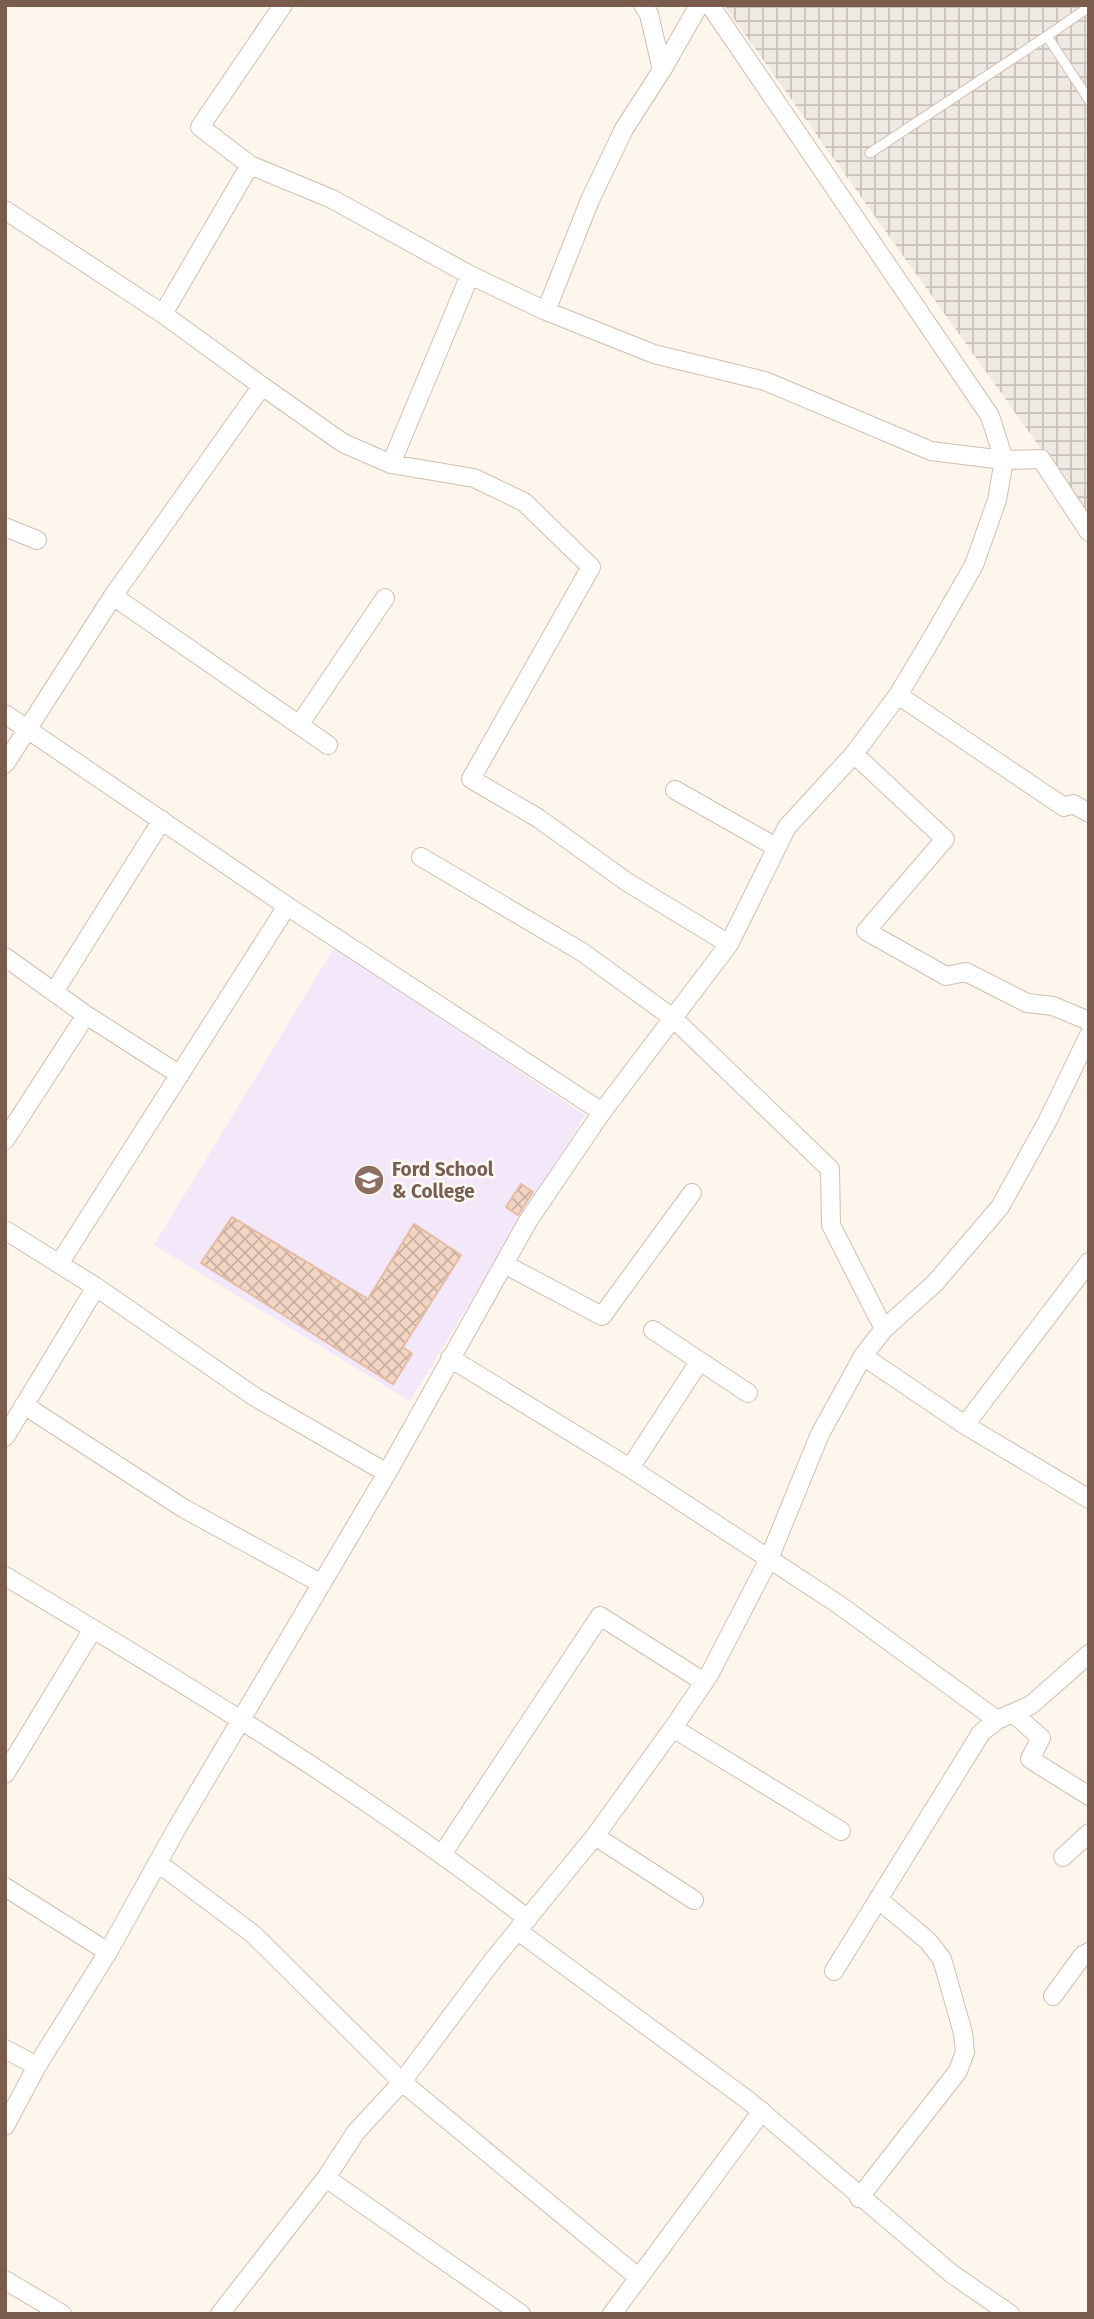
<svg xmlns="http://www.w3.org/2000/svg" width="1094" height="2319" font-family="'Fira Sans',sans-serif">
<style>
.industrial{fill:url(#industrial-grid)}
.education{fill:#f3e8fa}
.building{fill:url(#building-cross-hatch);stroke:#e6bba3;stroke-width:2}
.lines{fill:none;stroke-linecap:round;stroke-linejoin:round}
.service-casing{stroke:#d1beb0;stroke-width:11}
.minor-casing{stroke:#d1beb0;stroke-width:20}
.service{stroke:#fff;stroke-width:9}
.minor{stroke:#fff;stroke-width:18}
.labels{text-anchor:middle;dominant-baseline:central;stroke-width:5;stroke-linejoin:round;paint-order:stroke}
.education-label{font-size:19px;font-weight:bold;fill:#785e54;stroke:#fffaf3;text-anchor:start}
</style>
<defs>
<pattern id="industrial-grid" width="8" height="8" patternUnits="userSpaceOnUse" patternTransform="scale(1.75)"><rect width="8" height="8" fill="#efe9e4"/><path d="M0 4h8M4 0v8" fill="none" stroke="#c7c0bb"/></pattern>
<pattern id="building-cross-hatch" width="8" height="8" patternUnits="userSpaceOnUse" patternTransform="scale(1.75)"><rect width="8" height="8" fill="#f3d5c3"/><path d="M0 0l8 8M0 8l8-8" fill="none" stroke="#cab0a1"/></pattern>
</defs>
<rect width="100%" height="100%" fill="#fdf6ec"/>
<path class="industrial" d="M724,5H1089V516Z"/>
<path class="education" d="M334,948L585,1115L410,1401L154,1245Z"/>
<path class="building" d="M521,1184L533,1192L518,1215L506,1207Z
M232,1217L368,1299L414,1224L461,1255L403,1347L412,1354L393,1384L201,1263Z"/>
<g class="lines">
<g class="service-casing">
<path id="service" d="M1089,7L1047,36L1089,100
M870,153L1047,36"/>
</g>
<g class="minor-casing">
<path id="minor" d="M662,70L699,5
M250,165L332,199L470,275L546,311L654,354L765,381L931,451L1004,460L1041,459L1089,532
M5,210L163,314L262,386L113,596L5,764
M546,311L590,200L624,129L662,70L649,14L643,5
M163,314L250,165L200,127L283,5
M262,386L343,443L391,464L474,478L524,502L591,567L471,779L538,818L627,882L729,944
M391,464L470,275
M5,527L37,540
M113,596L328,745
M898,695L1064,807L1073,804L1089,813
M5,714L287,906L602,1112
M299,725L385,598
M854,754L945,839L866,931L946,976L966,972L1027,1003L1053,1006L1089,1021
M675,790L776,847
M421,857L582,952L673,1018L830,1169L831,1225L884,1329
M5,957L86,1015L5,1140
M54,992L162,820
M86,1015L180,1075
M5,1230L96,1287L255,1397L387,1473
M59,1264L287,906
M504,1264L602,1316L692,1193
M653,1330L748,1393
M863,1356L965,1425L1089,1499
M450,1358L630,1468L838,1604L997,1720
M24,1405L183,1508L322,1584
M965,1425L1089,1262
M5,1437L96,1287
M630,1468L699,1362
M5,1576C184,1683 364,1792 528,1919
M1013,1713L1041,1738L1030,1759L1089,1796
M673,1728L841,1831
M5,1774L93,1629
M595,1836L694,1900
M443,1853L600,1616L704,1682
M1063,1857L1089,1833
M158,1863L253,1934L402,2082L639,2278
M5,1887L108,1952
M518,1931L749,2101L952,2274L1010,2314
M834,1971L981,1733L997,1720L1031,1705L1089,1654
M1053,1996L1083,1955L1089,1952
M5,2049L37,2066
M5,2126L37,2066L108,1952L177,1828L387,1473L528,1221L602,1112L729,944L787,827L854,754L898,695L931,640L974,565L997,500L1004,460L990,416L710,5
M326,2178L521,2314
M859,2198L958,2071L965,2052L963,2033L942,1959L928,1941L878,1899
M5,2280L62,2314
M220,2314L326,2178L356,2132L402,2082L494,1959L595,1836L673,1728L709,1675L768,1561L820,1434L863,1356L884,1329L935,1283L1000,1207L1048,1120L1089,1035
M612,2314L762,2111"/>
</g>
<use href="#service" class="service"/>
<use href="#minor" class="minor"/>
</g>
<defs>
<g id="school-disc" transform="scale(1.575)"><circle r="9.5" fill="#8d6e63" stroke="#fffaf3"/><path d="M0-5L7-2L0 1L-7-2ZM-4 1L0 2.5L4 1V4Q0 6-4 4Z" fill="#fff"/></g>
</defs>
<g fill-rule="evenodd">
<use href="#school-disc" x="369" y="1180"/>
</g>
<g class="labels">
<g class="education-label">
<text x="392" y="1169">Ford School<tspan x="392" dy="22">&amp; College</tspan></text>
</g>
</g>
<rect width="1094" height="2319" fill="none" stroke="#7a5c4d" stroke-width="14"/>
</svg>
